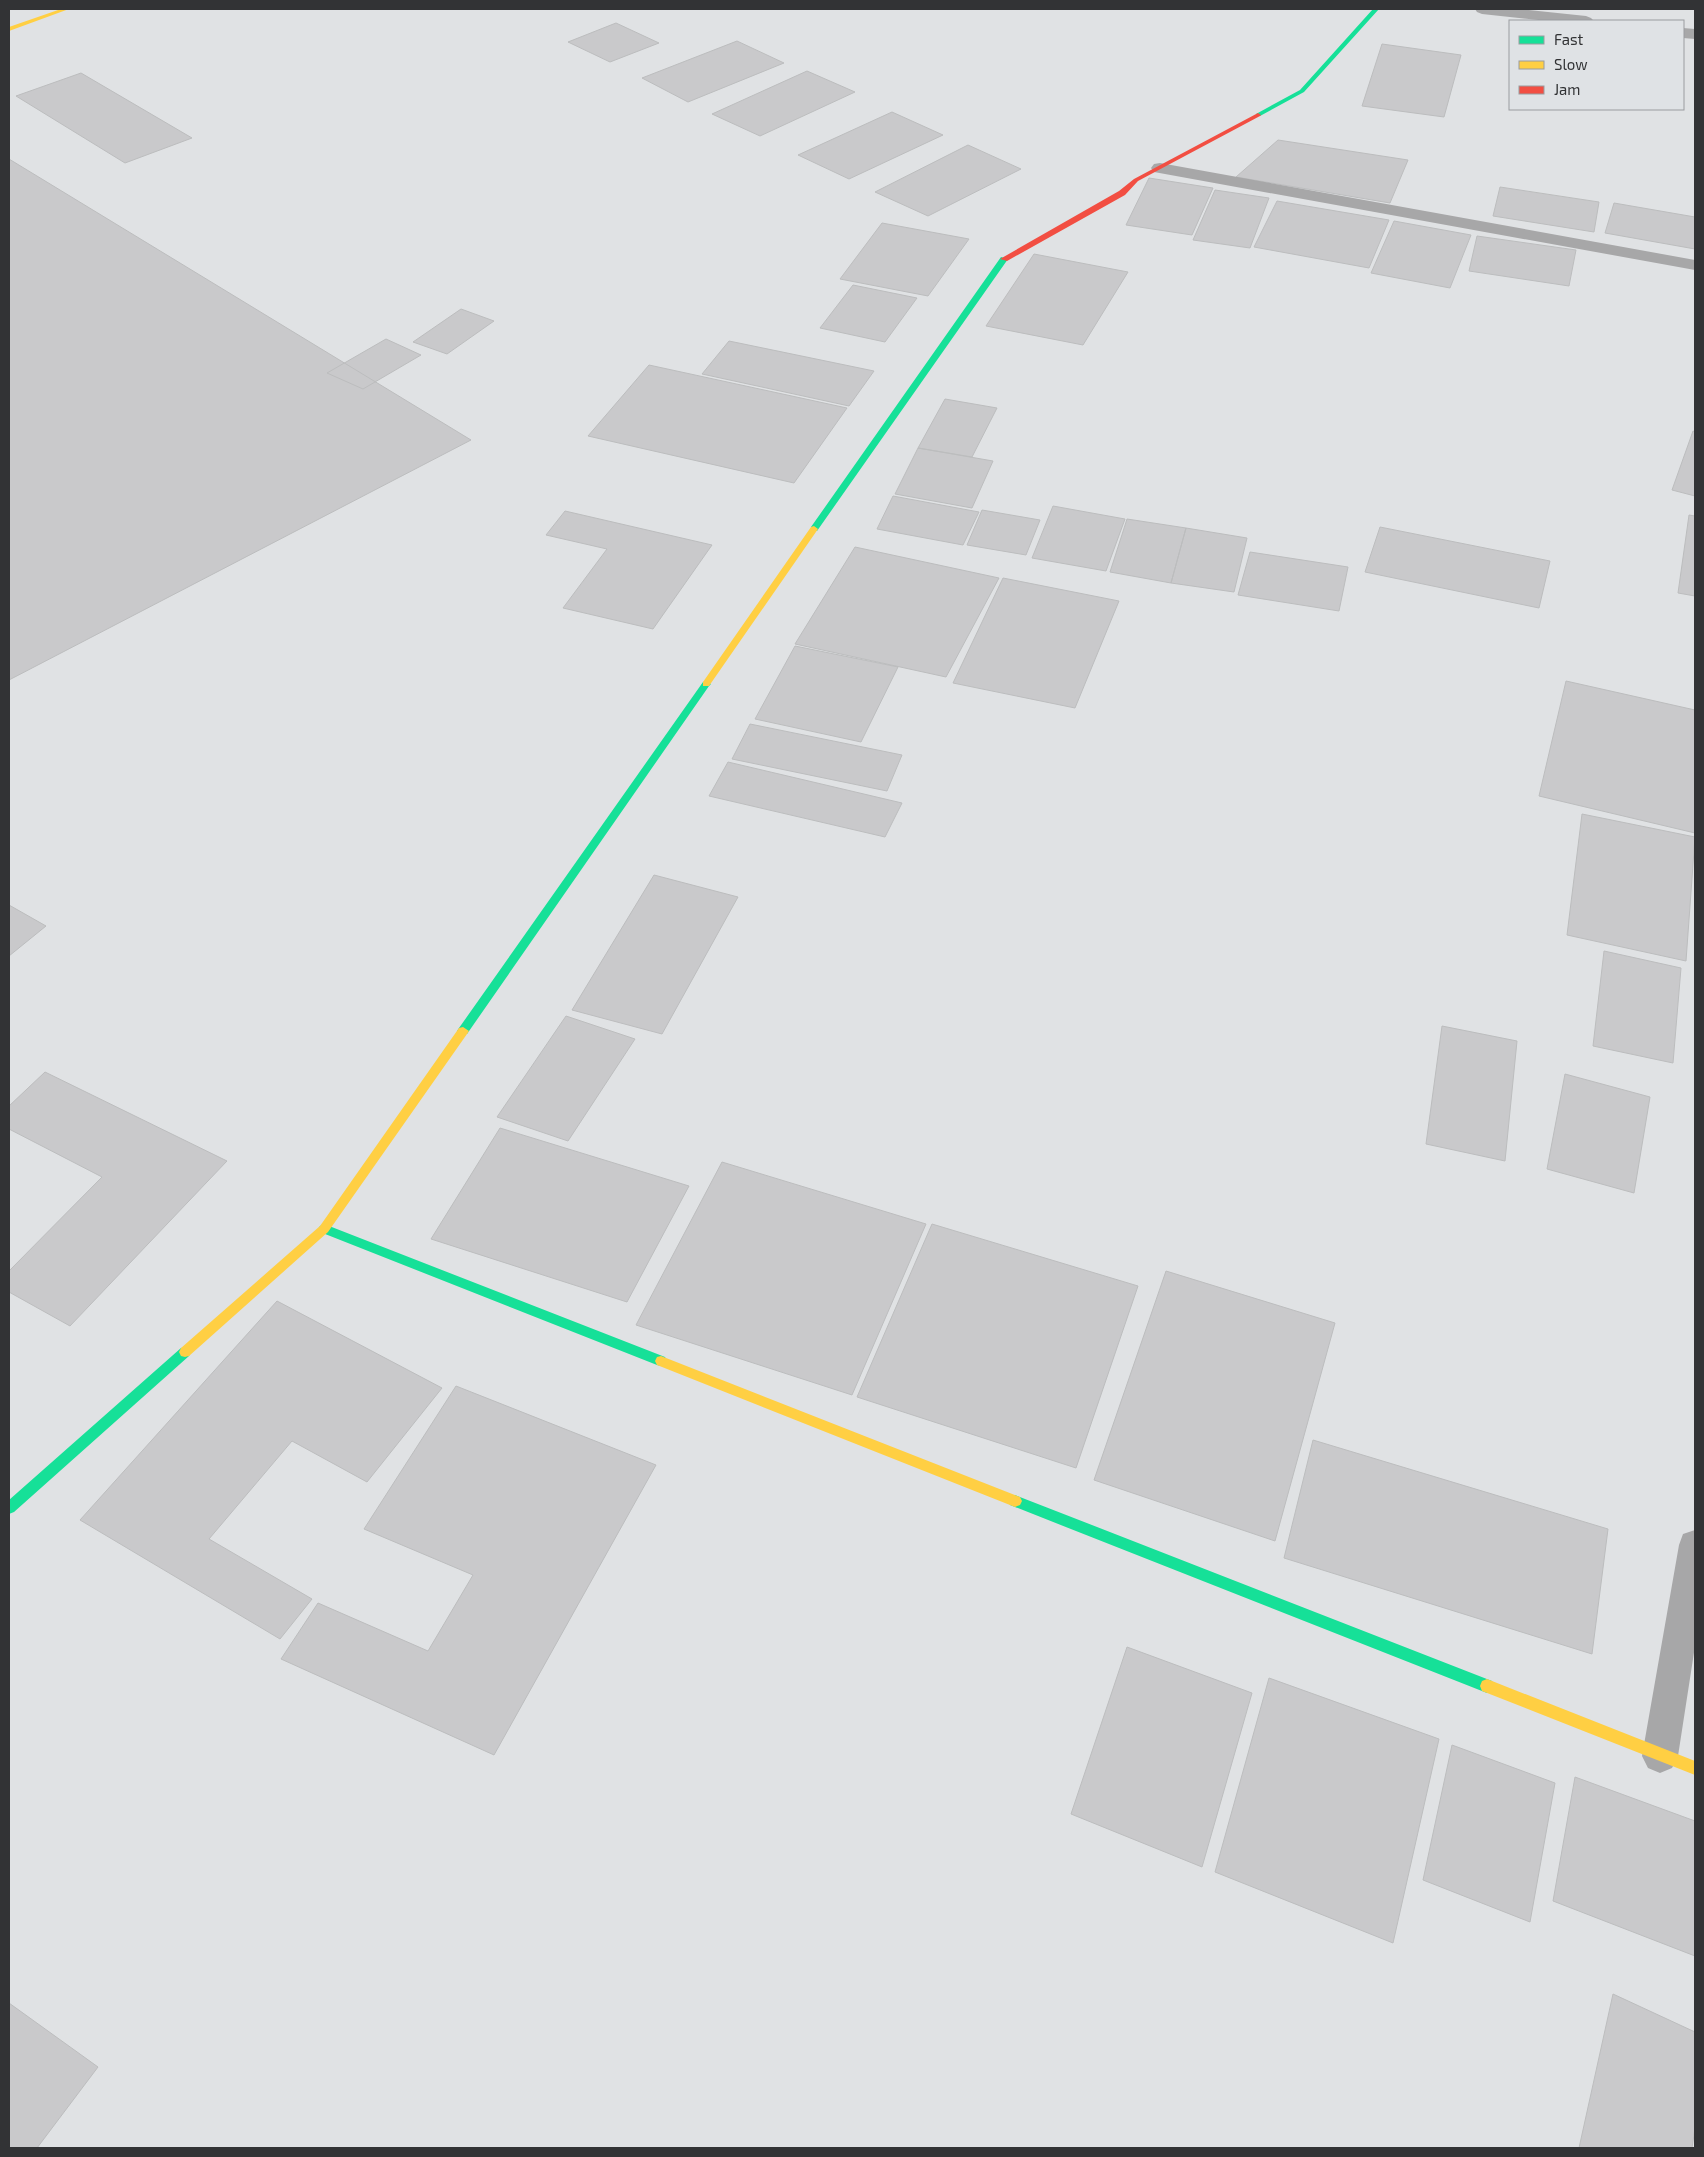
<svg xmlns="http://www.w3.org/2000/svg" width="1704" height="2157" font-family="'Exo 2',sans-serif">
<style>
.building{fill:#c9c9cb;stroke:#bcbdbe}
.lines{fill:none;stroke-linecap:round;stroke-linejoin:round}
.street{fill:#a7a7a8;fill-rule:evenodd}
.fast{fill:#16e098;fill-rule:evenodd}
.slow{fill:#ffcf43;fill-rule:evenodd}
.jam{fill:#f24e42;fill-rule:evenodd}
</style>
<rect width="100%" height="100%" fill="#e0e2e4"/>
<path class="building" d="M616,23L659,43L610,62L568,42Z
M737,41L784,63L688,102L642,78Z
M1382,44L1461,55L1444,117L1362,106Z
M807,71L855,92L760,136L712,114Z
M81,73L192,138L125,163L16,96Z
M892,112L943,135L849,179L798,155Z
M1278,140L1408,160L1390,203L1236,177Z
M968,145L1021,169L928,216L875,192Z
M9,159L471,440L9,680Z
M1149,178L1213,188L1192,235L1126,225Z
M1500,187L1599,202L1594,232L1493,216Z
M1215,190L1269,198L1250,248L1193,240Z
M1277,201L1389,220L1369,268L1254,247Z
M1614,203L1695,217V249L1605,233Z
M1394,221L1471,235L1450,288L1371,273Z
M882,223L969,239L928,296L840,279Z
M1477,236L1576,250L1569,286L1469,271Z
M1034,254L1128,272L1083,345L986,326Z
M853,285L917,298L885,342L820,328Z
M461,309L494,321L447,354L413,342Z
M386,339L421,355L363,389L327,373Z
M729,341L874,371L849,406L702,374Z
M649,365L847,408L794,483L588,436Z
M945,399L997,408L972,457L918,448Z
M1693,431L1695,432V496L1672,490Z
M918,448L993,461L972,508L895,494Z
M893,496L979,512L963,545L877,529Z
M1053,506L1125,519L1106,571L1032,558Z
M982,510L1040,520L1026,555L967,545Z
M565,511L712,545L653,629L563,608L607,549L546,535Z
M1689,515L1695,516V596L1678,593Z
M1127,519L1186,528L1171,583L1110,572Z
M1380,527L1550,561L1539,608L1365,572Z
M1186,528L1247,538L1234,592L1171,583Z
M855,547L999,578L946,677L795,644Z
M1250,552L1348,567L1339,611L1238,595Z
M1003,578L1119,601L1075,708L953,683Z
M795,646L898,667L861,742L755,719Z
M1566,681L1695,710V833L1539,796Z
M750,724L902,755L887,791L732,759Z
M728,762L902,803L885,837L709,796Z
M1582,814L1695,837L1686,961L1567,935Z
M654,875L738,897L662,1034L572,1010Z
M9,905L46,926L9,956Z
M1604,951L1681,968L1673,1063L1593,1046Z
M566,1016L635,1039L568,1141L497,1117Z
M1442,1026L1517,1041L1505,1161L1426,1144Z
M45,1072L227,1161L70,1326L9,1292V1271L102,1177L9,1129V1106Z
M1565,1074L1650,1097L1634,1193L1547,1169Z
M500,1128L689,1186L627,1302L431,1239Z
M722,1162L926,1224L852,1395L636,1325Z
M932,1224L1138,1286L1076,1468L857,1397Z
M1166,1271L1335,1323L1275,1541L1094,1480Z
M277,1301L442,1388L367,1482L292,1441L209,1539L312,1599L280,1639L80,1520Z
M456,1386L656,1465L494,1755L281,1659L318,1603L428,1651L473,1575L364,1529Z
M1313,1440L1608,1529L1592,1654L1284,1558Z
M1127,1647L1252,1693L1202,1867L1071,1814Z
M1269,1678L1439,1739L1393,1943L1215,1872Z
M1452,1745L1555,1783L1530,1922L1423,1880Z
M1575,1777L1695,1821V1956L1553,1901Z
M1613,1994L1695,2032V2128L1692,2148H1579Z
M9,2003L98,2067L37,2148H9Z"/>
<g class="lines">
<path class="street" d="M1475,9H1520L1586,16L1591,18L1594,21H1548L1482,14L1477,12Z
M1683,28L1695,29V39L1683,38Z
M1160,163L1695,260V270L1154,172L1151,168L1154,164Z
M1695,1530V1646L1678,1756L1672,1768L1660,1773L1648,1768L1642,1756L1679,1545L1683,1534Z"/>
<path class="fast" d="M1373,9H1379L1304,92L1260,116H1256V114L1300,90Z
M1001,257L1008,259L817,531H811V527Z
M706,681L711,684L709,686L467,1034H459L457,1031L459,1028L703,682Z
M324,1224L665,1357L667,1361L665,1365L661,1366L657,1365L320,1232L318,1229L320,1226Z
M185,1347L189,1348L191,1352L189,1356L14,1512L9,1514V1500L181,1348Z
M1015,1495L1492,1681L1494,1686L1492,1691L1487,1693L1010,1505L1008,1501L1010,1497Z"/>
<path class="slow" d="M61,9H69L9,31V27Z
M814,526L818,529L709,686H703V682L811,527Z
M463,1027L469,1031L467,1034L328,1232L189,1356L185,1357L181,1356L179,1352L181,1348L320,1226L459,1028Z
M661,1356L1020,1497L1022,1501L1020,1505L1015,1507L657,1365L655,1361L657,1357Z
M1487,1679L1695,1761V1775L1482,1691L1480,1686L1482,1681Z"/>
<path class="jam" d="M1258,113L1261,115L1260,116L1138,181L1125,195L1007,261L1000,259L1119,191L1134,179Z"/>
</g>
<rect width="1704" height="2157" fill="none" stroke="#323335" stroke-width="20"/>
<rect x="1509" y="20" width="175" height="90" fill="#dfe2e5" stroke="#9a9c9f"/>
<rect x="1519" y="36" width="25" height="8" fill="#16e098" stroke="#9a9c9f"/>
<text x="1554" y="45" font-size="15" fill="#323335">Fast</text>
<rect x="1519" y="61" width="25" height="8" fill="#ffcf43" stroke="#9a9c9f"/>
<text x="1554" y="70" font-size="15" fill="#323335">Slow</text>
<rect x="1519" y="86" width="25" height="8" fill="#f24e42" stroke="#9a9c9f"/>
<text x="1554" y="95" font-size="15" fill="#323335">Jam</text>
</svg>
